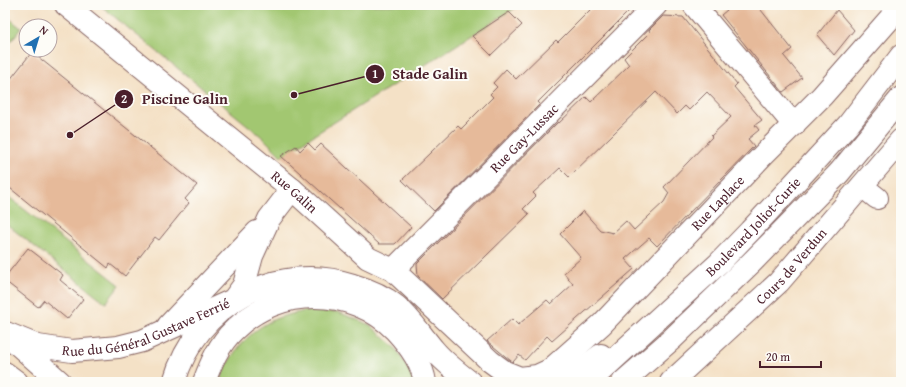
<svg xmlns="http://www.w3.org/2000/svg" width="906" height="387" font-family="'Gentium Book Plus',serif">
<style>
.green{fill:#a2c771;stroke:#76734e}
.building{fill:#e6ba9a}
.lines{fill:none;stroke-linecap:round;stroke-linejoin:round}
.minor-casing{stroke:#866361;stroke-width:24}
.major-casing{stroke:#866361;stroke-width:24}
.minor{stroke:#fff;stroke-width:22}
.major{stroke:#fff;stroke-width:22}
.labels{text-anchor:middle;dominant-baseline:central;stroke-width:4;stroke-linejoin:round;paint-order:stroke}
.street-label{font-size:14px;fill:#4a1f2b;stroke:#fdfcf7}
.leader{fill:none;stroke:#4a1f2b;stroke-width:1.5}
.callout-dot{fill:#4a1f2b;stroke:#fdfcf7;stroke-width:1.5}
.mark-label{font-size:12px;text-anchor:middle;font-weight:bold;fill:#fff}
.callout-label{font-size:15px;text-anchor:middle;font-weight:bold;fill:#4a1f2b;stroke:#fdfcf7;stroke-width:4;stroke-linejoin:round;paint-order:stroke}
</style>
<rect width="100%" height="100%" fill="#fdfcf7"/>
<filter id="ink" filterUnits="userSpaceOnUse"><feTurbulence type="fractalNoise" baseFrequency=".025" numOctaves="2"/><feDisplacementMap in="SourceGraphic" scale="8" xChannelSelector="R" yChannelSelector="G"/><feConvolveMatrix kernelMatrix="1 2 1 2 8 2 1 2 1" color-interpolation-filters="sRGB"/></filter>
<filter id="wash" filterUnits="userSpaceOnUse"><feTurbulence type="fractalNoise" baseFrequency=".012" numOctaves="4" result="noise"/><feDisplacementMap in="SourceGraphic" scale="16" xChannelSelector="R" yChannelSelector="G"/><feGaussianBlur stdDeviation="0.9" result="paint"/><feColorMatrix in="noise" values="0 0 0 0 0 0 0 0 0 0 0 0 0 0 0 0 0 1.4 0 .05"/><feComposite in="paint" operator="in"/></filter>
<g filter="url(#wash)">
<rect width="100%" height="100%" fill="#f4e1c6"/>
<path class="green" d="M100,5H520L281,156L262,137Z
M5,15L21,28L5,49Z
M5,194L120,285L106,303L5,223Z
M304,311L338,312L370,325L395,347L413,376L414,382H220C227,357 247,333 271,321C280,316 293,314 304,311Z"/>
<g id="blocks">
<path class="building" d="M595,5H635L538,102L540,104L434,211L402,180L458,126L461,129L493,97L490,94L497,87L493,83L506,69L516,79L556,40L558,42Z
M733,5H757L792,49L784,56L802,78L783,92L721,15Z
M837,10L854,30L834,55L817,35Z
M509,12L522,25L491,55L472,36Z
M663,16L683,17L737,84L734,87L762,120L755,125L759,130L748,139L754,146L657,246L649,238L625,259L634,269L552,341L547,336L525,360L519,355L513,362L511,361L487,341L512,319L518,325L547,300L551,304L573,284L564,273L581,258L560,234L583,211L600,230L613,233L626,221L634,230L664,202L669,193L664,187L712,137L711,136L731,117L707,92L689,110L685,106L677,114L656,92L569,177L560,168L533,193L536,196L523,209L529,214L442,299L418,276L417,264L558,122L559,123L586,97L591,102L629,65L624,58L650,32L649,30Z
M32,52L197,185L185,199L189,203L159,240L155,237L125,276L110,264L108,268L5,184V86Z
M308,143L315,150L321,144L411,227L395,244H379L281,156L296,146L300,151Z
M28,248L63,275L60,280L83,299L67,319L44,300L38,307L5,281V277Z"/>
</g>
</g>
<g filter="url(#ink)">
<use href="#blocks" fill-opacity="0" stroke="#866361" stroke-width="1"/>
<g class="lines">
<g class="minor-casing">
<g id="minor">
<path id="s1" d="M66,5L292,189L368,258L393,270L490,361L505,372L520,378L537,376L550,370L602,324L764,154L822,96L901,6"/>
<path d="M694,5L794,125"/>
<path d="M862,186L877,198"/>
<path id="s2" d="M393,270L656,5"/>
<path d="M168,326L257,232"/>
<path id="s3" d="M6,333L38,346L72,351L118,347L142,341L233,300L244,285L252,256L269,219L292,189"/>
<path id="s4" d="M671,382L779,282L901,140"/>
</g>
</g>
<g class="major-casing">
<g id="major">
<path d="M5,333L60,382"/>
<path d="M5,373L17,382"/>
<path d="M174,382C196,305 276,260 353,285C367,289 384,296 396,306C411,318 421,335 434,350C444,362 457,372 470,382"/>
<path d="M204,382C211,363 219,344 234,330C278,286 352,286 395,330C408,344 422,362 425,382"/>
<path d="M564,382L601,355"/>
<path id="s5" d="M589,382L719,263L750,231L848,125L901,56"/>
<path d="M623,382L672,339L753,261L839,173L901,98"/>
</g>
</g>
<use href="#minor" class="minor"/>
<use href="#major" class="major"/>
</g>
</g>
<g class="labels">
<g class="street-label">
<text stroke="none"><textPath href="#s2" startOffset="186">Rue Gay-Lussac</textPath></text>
<text stroke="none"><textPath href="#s1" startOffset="295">Rue Galin</textPath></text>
<text stroke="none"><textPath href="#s1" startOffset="858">Rue Laplace</textPath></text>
<text stroke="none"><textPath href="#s5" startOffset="226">Boulevard Joliot-Curie</textPath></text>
<text stroke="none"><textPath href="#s4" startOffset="167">Cours de Verdun</textPath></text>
<text stroke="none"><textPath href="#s3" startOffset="147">Rue du Général Gustave Ferrié</textPath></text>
</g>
</g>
<path class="leader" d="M294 95L375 74M70 135L124 99"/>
<g class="callout-dot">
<circle cx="294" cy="95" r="4"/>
<circle cx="70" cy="135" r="4"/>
<circle cx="375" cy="74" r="10"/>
<circle cx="124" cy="99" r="10"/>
</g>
<g class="mark-label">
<text x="375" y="78">1</text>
<text x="124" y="103">2</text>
</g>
<g class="callout-label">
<text x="430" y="79">Stade Galin</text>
<text x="185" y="104">Piscine Galin</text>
</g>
<rect width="906" height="387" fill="none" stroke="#fdfcf7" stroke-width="20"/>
<g transform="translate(38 38) rotate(38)"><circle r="19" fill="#fdfcf7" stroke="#b5a4a5"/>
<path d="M0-3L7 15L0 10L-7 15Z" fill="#1f6fb2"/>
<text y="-6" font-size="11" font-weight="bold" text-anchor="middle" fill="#4a1f2b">N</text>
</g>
<path d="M760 361v6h61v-6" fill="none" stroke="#4a1f2b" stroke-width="2"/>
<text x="766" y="361" font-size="12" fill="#4a1f2b" stroke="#fdfcf7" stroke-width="3" paint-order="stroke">20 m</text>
</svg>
